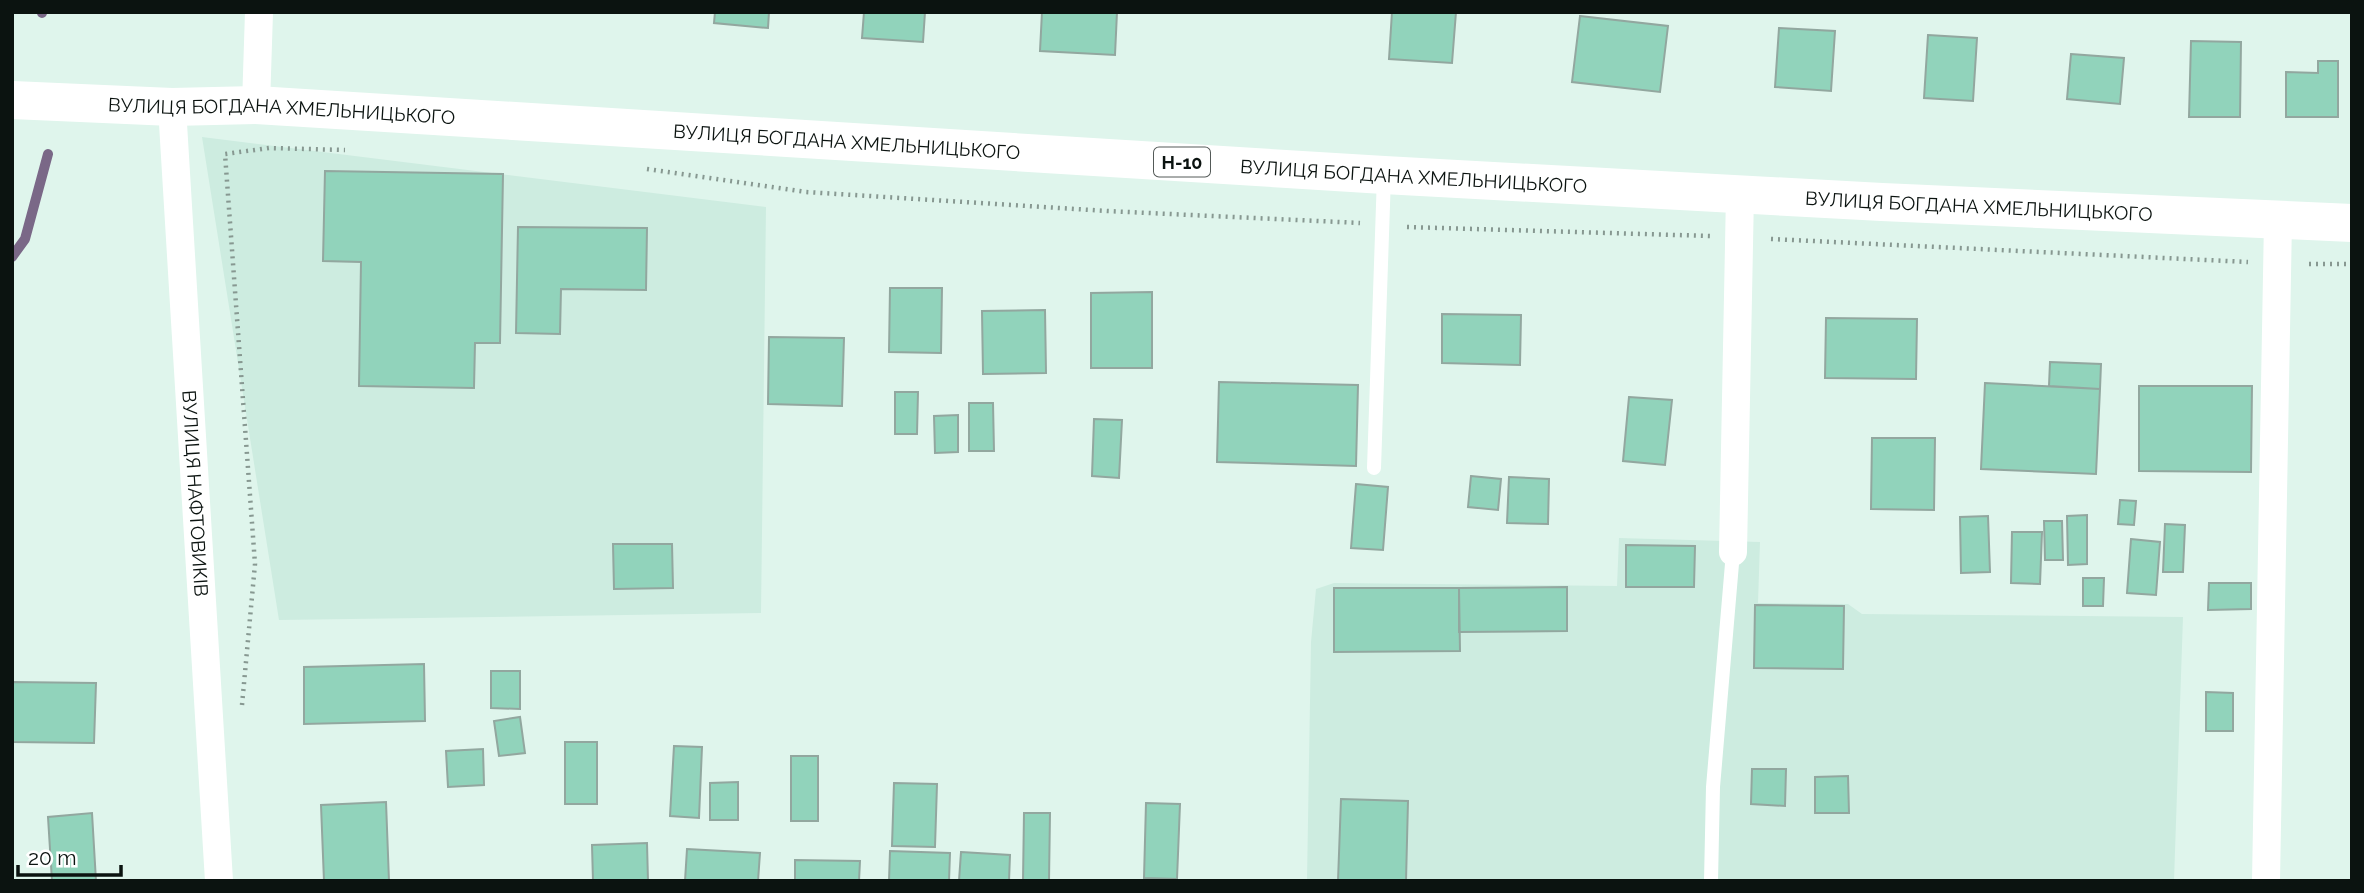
<svg xmlns="http://www.w3.org/2000/svg" width="2364" height="893" font-family="Raleway,sans-serif">
<style>
.built{fill:#cdece0}
.lines{fill:none;stroke-linecap:round;stroke-linejoin:round}
.stream{stroke:#7a6887;stroke-width:10}
.building{fill:#91d3bb;stroke:#92a79f;stroke-width:2}
.path{stroke:#879891;stroke-width:4.5;stroke-dasharray:2 5;stroke-linecap:butt}
.lane{stroke:#fff;stroke-width:14}
.street{stroke:#fff;stroke-width:28}
.primary{stroke:#fff;stroke-width:38}
.labels{text-anchor:middle;dominant-baseline:central;stroke-width:7;stroke-linejoin:round;paint-order:stroke}
.shield{fill:#fff;stroke:#545a58;stroke-width:2}
.shield-label{font-size:18px;font-weight:bold;fill:#0b1310}
.street-label{font-size:19px;fill:#0b1310;stroke:#fff}
</style>
<rect width="100%" height="100%" fill="#dff5ec"/>
<path class="built" d="M202,137L766,207L761,613L279,620Z
M1619,538L1760,542L1758,603L1848,604L1862,614L2183,617L2174,881H1307L1311,642L1316,589L1334,583L1617,586Z"/>
<g class="lines">
<path class="stream" d="M42,12V13
M12,257L25,239L48,154"/>
</g>
<path class="building" d="M715,12H769L768,28L714,23Z
M864,12H925L923,42L862,38Z
M1042,12H1117L1115,55L1040,51Z
M1392,12H1456L1452,63L1389,59Z
M1580,16L1668,26L1660,92L1572,82Z
M1779,28L1835,31L1831,91L1775,87Z
M1928,35L1977,38L1973,101L1924,98Z
M2191,41L2241,42L2240,117H2189Z
M2071,54L2124,58L2120,104L2067,99Z
M2318,61H2338V117H2286V72L2318,73Z
M325,171L503,174L500,343H475L474,388L359,386L361,262L323,261Z
M518,227L647,228L646,290L561,289L560,334L516,333Z
M890,288H942L941,353L889,352Z
M1152,292V368H1091V293Z
M1045,310L1046,373L983,374L982,311Z
M1442,314L1521,315L1520,365L1442,363Z
M1826,318L1917,319L1916,379L1825,378Z
M769,337L844,338L842,406L768,404Z
M2050,362L2101,364L2100,389L2049,386Z
M1219,382L1358,385L1356,466L1217,462Z
M1985,383L2100,389L2096,474L1981,469Z
M2139,386H2252L2251,472L2139,471Z
M895,392H918L917,434H895Z
M1629,397L1672,400L1665,465L1623,461Z
M969,403H993L994,451H969Z
M958,415V452L935,453L934,416Z
M1094,419L1122,420L1119,478L1092,476Z
M1872,438H1935L1934,510L1871,509Z
M1471,476L1501,479L1498,510L1468,507Z
M1509,477L1549,479L1548,524L1507,523Z
M1356,484L1388,487L1383,550L1351,548Z
M2120,500L2136,501L2134,525L2118,524Z
M2087,515V564L2068,565L2067,516Z
M1988,516L1990,572L1961,573L1960,517Z
M2044,521H2062L2063,560H2045Z
M2165,524L2185,525L2183,572H2163Z
M2012,532H2042L2040,584L2011,583Z
M2131,539L2160,542L2156,595L2127,593Z
M613,544H672L673,588L614,589Z
M1626,545L1695,546L1694,587H1626Z
M2083,578H2104L2103,606H2083Z
M2209,583H2251V609L2208,610Z
M1567,587V631L1459,632V588Z
M1334,588H1459L1460,651L1334,652Z
M1755,605L1844,606L1843,669L1754,668Z
M424,664L425,721L304,724V667Z
M491,671H520V709L491,708Z
M12,682L96,683L94,743L12,742Z
M2206,692L2233,693V731H2206Z
M520,717L525,753L499,756L494,721Z
M565,742H597V804H565Z
M674,746L702,747L699,818L670,816Z
M483,749L484,785L448,787L446,751Z
M791,756H818V821H791Z
M1752,769H1786L1785,806L1751,804Z
M1848,776L1849,813H1815V777Z
M738,782V820H710V783Z
M894,783L937,784L935,847L892,846Z
M1341,799L1408,801L1406,881H1338Z
M386,802L389,881H324L321,805Z
M1146,803L1180,804L1177,879L1144,878Z
M92,813L96,881H52L48,817Z
M1024,813H1050L1049,881H1023Z
M647,843L648,881H593L592,845Z
M687,849L760,853L758,881H685Z
M890,851L950,853L949,881H889Z
M961,852L1010,855L1009,881H959Z
M795,860L860,861L859,881H795Z"/>
<g class="lines">
<path class="path" d="M647,169L806,192L1107,211L1360,223
M1407,227L1710,236
M1771,239L2248,262
M2309,264H2352
M242,705L255,564L225,154L269,148L345,150"/>
<path class="lane" d="M1374,468L1384,176
M1711,881L1713,787L1733,552"/>
<g class="street">
<path d="M256,105L259,12"/>
<path id="s1" d="M172,107L219,881"/>
<path d="M1733,552L1740,194"/>
<path d="M2266,881L2278,220"/>
</g>
<path class="primary" id="s2" d="M12,100L172,107L256,105L1384,175L1882,202L2352,223"/>
</g>
<g class="labels">
<rect class="shield" x="1154" y="147.5" width="56" height="29" rx="5"/>
<g class="shield-label">
<text x="1182" y="162">Н-10</text>
</g>
<g class="street-label">
<text stroke="none"><textPath href="#s2" startOffset="270">ВУЛИЦЯ БОГДАНА ХМЕЛЬНИЦЬКОГО</textPath></text>
<text stroke="none"><textPath href="#s2" startOffset="836">ВУЛИЦЯ БОГДАНА ХМЕЛЬНИЦЬКОГО</textPath></text>
<text stroke="none"><textPath href="#s2" startOffset="1404">ВУЛИЦЯ БОГДАНА ХМЕЛЬНИЦЬКОГО</textPath></text>
<text stroke="none"><textPath href="#s2" startOffset="1970">ВУЛИЦЯ БОГДАНА ХМЕЛЬНИЦЬКОГО</textPath></text>
<text stroke="none"><textPath href="#s1" startOffset="387">ВУЛИЦЯ НАФТОВИКІВ</textPath></text>
</g>
</g>
<rect width="2364" height="893" fill="none" stroke="#0b1310" stroke-width="28"/>
<path d="M18 865v10h103v-10" fill="none" stroke="#0b1310" stroke-width="3.5"/>
<text x="28" y="865" font-size="21" fill="#0b1310" stroke="#ffffff" stroke-width="5" paint-order="stroke">20 m</text>
</svg>
